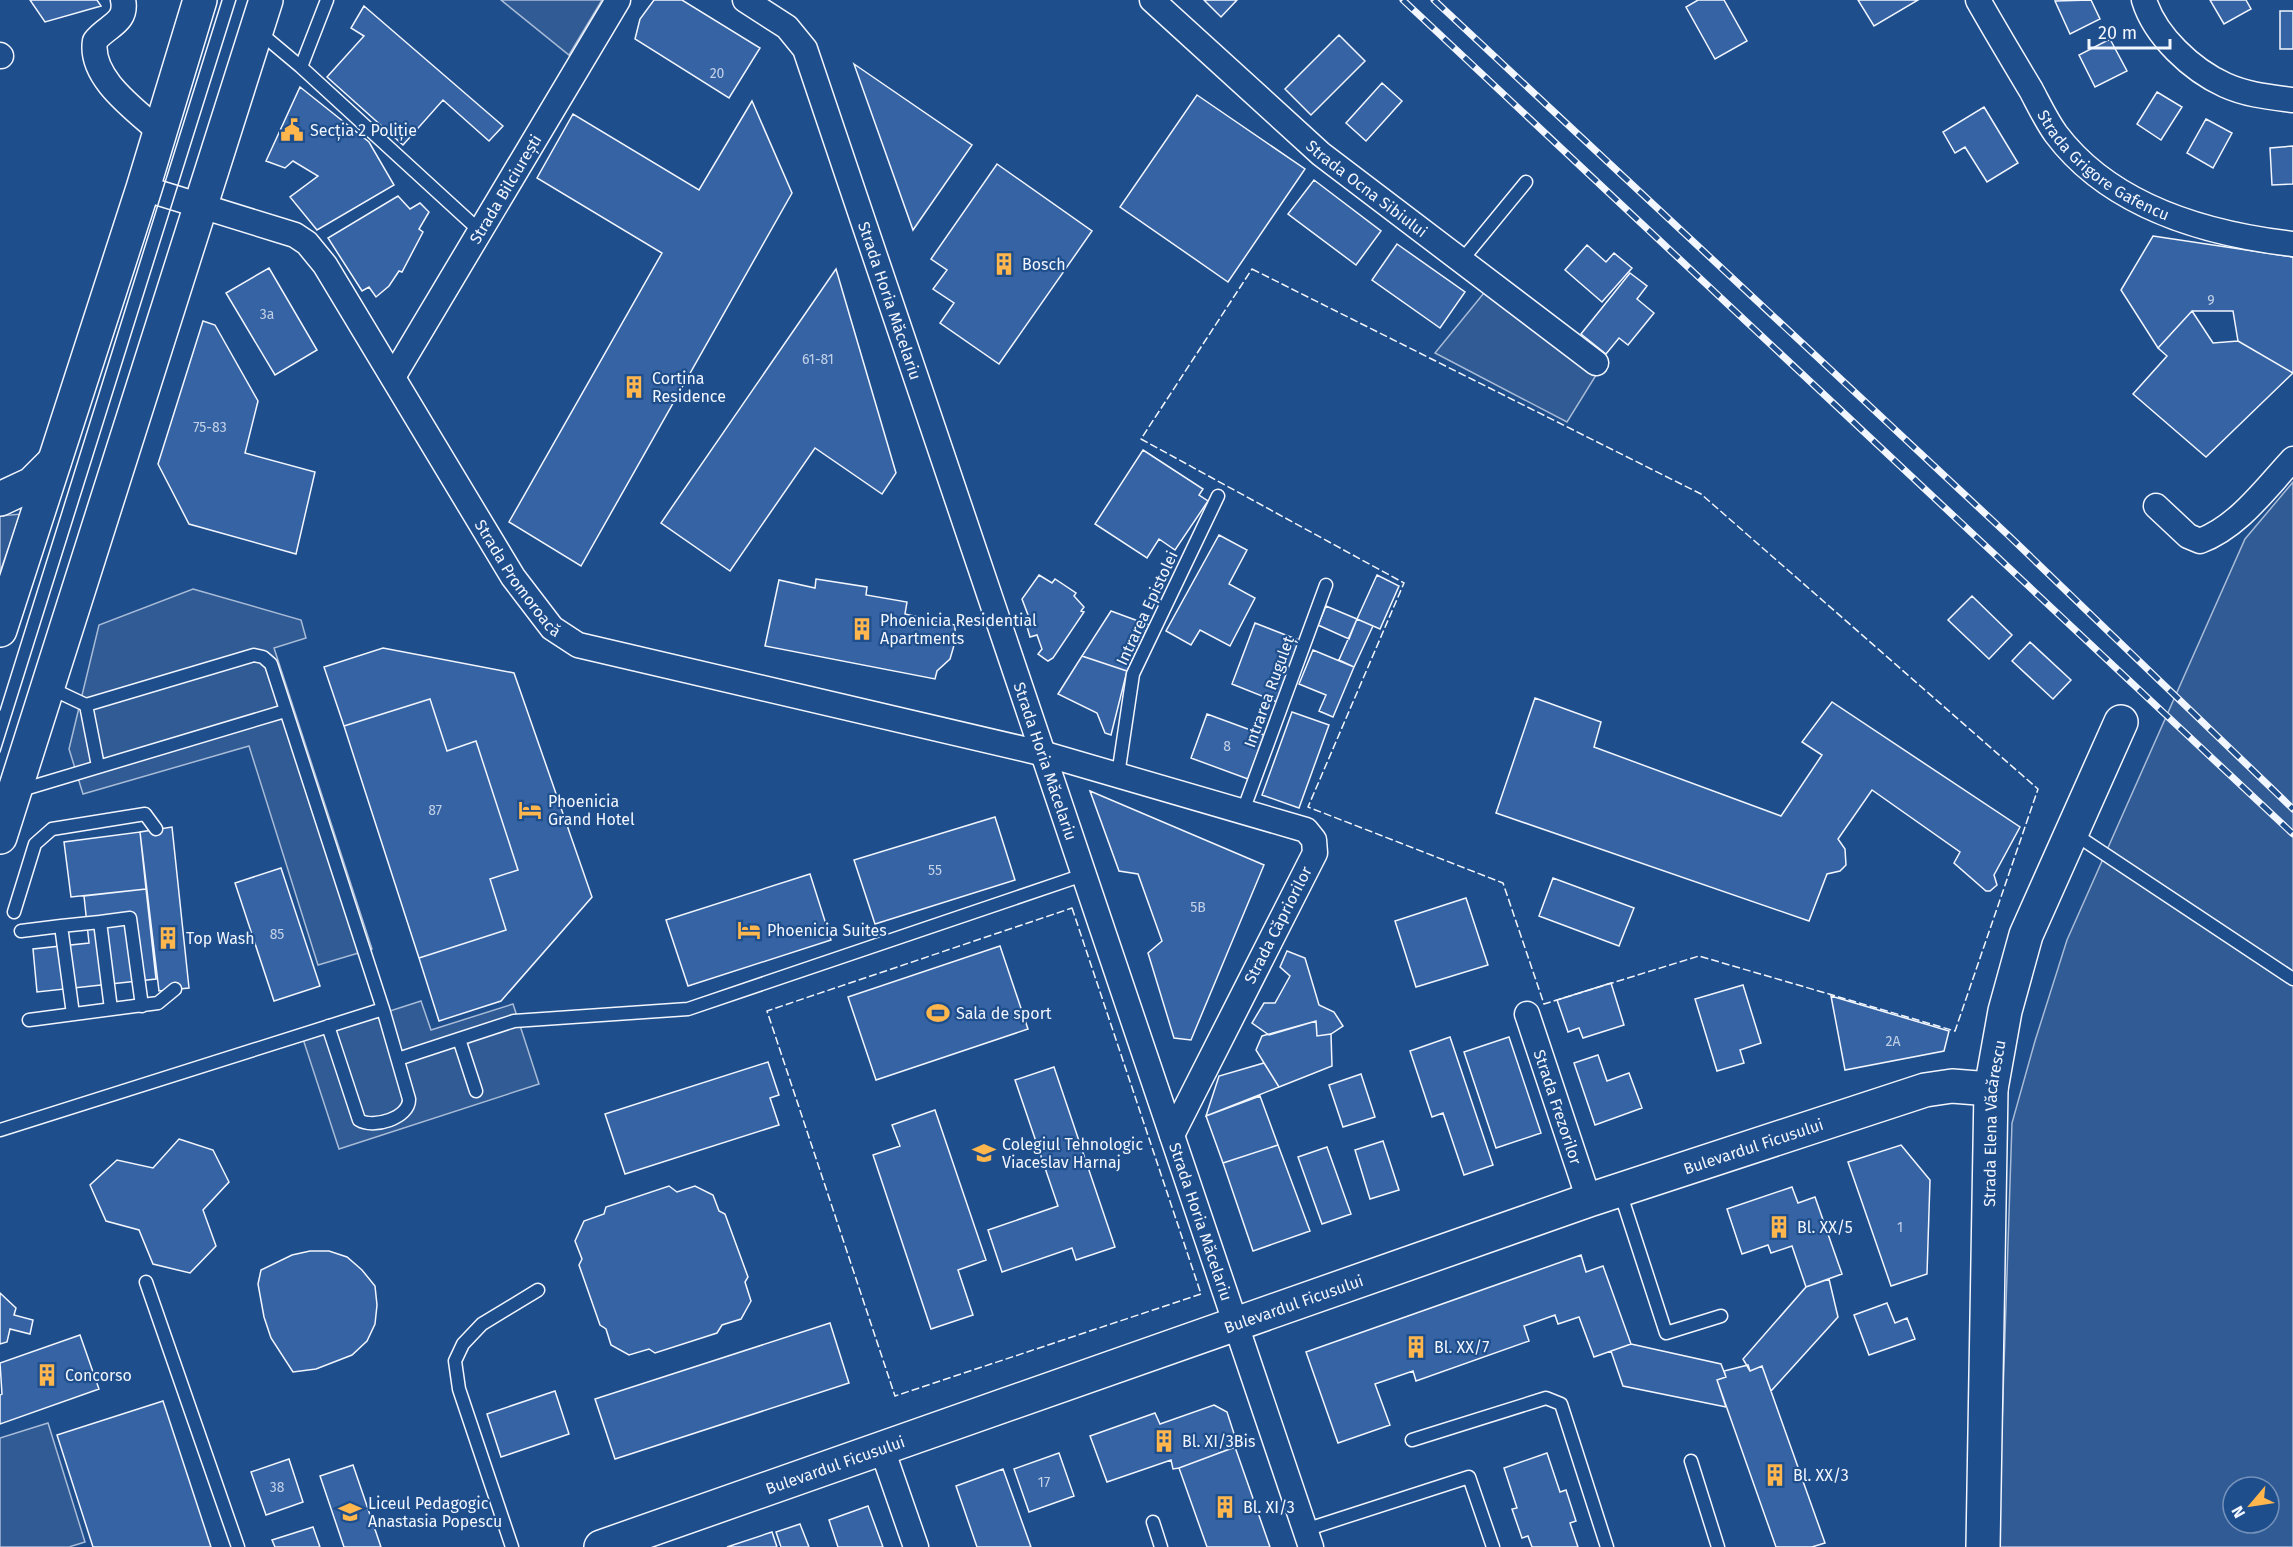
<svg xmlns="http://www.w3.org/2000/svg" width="2293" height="1547" font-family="'Fira Sans',sans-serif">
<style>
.built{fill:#305b95;stroke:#a8bbd7;stroke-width:1.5;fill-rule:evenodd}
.building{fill:#3563a3;stroke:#f2f6ff;stroke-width:1.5}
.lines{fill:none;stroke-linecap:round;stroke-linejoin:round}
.lane-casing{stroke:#f2f6ff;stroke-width:15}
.street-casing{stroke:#f2f6ff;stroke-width:27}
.secondary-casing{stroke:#f2f6ff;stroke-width:36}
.primary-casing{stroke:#f2f6ff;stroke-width:36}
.lane{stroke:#1f4e8c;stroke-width:12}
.street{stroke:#1f4e8c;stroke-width:24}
.secondary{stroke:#1f4e8c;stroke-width:33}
.primary{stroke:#1f4e8c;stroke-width:33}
.tram{stroke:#f2f6ff;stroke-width:1.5}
.rail-casing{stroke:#f2f6ff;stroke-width:7}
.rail{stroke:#1f4e8c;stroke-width:4.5;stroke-dasharray:14;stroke-linecap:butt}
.fence{stroke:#f2f6ff;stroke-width:1.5;stroke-dasharray:8 3;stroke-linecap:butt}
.labels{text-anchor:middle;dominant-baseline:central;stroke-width:4.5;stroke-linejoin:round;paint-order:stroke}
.number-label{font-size:14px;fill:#c3d1e8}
.poi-label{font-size:16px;fill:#f2f6ff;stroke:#1f4e8c;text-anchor:start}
.street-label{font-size:16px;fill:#f2f6ff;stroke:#1f4e8c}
</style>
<rect width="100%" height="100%" fill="#1f4e8c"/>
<path class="built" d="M501,0H602L569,55Z
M1488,288L1598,372L1567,422L1435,353Z
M2293,482V1547H1998L2012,1123L2035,1041L2067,940L2245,539ZM2233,1487H2269V1523H2233Z
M21,514L0,572V516Z
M193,589L301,620L306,638L274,648L372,949L318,965L249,746L83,794L69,749L99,625Z
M421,1001L431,1030L513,1004L539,1084L339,1149L303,1039Z
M48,1423L85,1542L69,1547H0V1438Z"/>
<path class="building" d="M30,0H97L101,6L45,22Z
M654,0H682L760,48L729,98L635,39L640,19Z
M1204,0H1237L1221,17Z
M1698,0H1724L1747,41L1715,59L1686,7Z
M1858,0H1918L1874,26Z
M2091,0L2100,19L2070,34L2055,1Z
M2210,0H2246L2251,9L2224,24Z
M364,6L503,126L489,141L443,100L403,145L327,77L364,36L351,28Z
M2280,11H2293V49H2280Z
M1339,35L1365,61L1311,115L1285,89Z
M2110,39L2127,71L2095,87L2079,55Z
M854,64L972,145L913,230Z
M1382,83L1402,101L1366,141L1346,123Z
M300,87L369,142L394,185L317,230L290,197L318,176L293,161L285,168L266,161Z
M2157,92L2182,107L2161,140L2137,124Z
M1197,95L1305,169L1228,282L1120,207Z
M752,101L792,193L581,566L509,522L662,253L537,178L573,114L699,190Z
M1984,107L2018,163L1987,182L1965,147L1955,153L1943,132Z
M2206,119L2232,133L2213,168L2187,153Z
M2293,146V184L2272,185L2270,148Z
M997,164L1092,231L999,364L940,323L954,303L933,289L947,270L931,259Z
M1314,180L1381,231L1356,265L1288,214Z
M398,196L410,209L420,203L429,212L419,229L423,232L402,272L399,271L389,286L376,297L369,287L362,291L328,238Z
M2153,236L2293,257V373L2238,341L2233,311H2192L2158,348L2121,290Z
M1397,244L1465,292L1440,328L1372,280Z
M1587,245L1606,262L1614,253L1632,268L1602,302L1565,270Z
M269,268L317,350L275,375L226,293Z
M836,269L896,473L882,494L815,448L730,571L661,523Z
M1630,273L1647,286L1637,299L1654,313L1628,345L1619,338L1606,354L1581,334Z
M2192,311L2213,343L2238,341L2293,373L2206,457L2133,394L2167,356L2158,348Z
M203,321L215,325L258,401L245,453L315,472L296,554L189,524L158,464Z
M1143,450L1203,489L1199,495L1208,501L1175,550L1159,539L1147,558L1095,524Z
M1219,535L1247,550L1229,584L1255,598L1230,646L1200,630L1191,645L1166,631Z
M1039,575L1052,583L1055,579L1076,593L1074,596L1084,607L1081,611L1084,612L1053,658L1048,661L1038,654L1042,649L1037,635L1030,637L1024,617L1028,615L1022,599Z
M1377,575L1399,586L1380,629L1357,619Z
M816,579L867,587L866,595L907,602L905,614L955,625V642L950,659L937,671L935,679L765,646L779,580L815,588Z
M1972,596L2012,635L1989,659L1948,620Z
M1326,606L1357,619L1349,639L1318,625Z
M1111,611L1149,625L1127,671L1082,656Z
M1357,619L1373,626L1354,667L1339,660Z
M1255,623L1301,641L1277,702L1232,684Z
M2030,642L2071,680L2053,699L2012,661Z
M383,648L514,673L592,897L501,1001L439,1021L419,958L506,930L490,879L518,870L476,741L447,751L430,699L344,726L324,667Z
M1313,650L1354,667L1333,717L1319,711L1326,695L1299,684Z
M1082,656L1127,671L1111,735L1105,733L1097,713L1058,694Z
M1535,698L1601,722L1594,747L1781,816L1822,755L1802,742L1832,702L2020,827L1994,875L1997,885L1990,891H1986L1954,863L1960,852L1872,790L1838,839L1845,849L1846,865L1840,871L1827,874L1809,921L1496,813Z
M430,699L447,751L476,741L518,870L490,879L506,930L419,958L344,726Z
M1292,712L1329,725L1299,808L1262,795Z
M1207,714L1264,735L1248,779L1191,758Z
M1090,791L1264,865L1191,1040L1174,1038L1148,953L1162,941L1138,874L1119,871Z
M995,817L1015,880L875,924L854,860Z
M172,827L189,988L159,991L140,832Z
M140,832L146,889L71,897L64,842Z
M281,868L320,986L274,1001L235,883Z
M810,874L831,940L688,986L666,920Z
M1553,878L1634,908L1619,946L1539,916Z
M146,889L156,979L37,992L33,949L89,943L84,896Z
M1466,898L1488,965L1416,987L1395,921Z
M1000,946L1028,1029L876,1080L848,997Z
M1287,951L1305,958L1319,1005L1334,1012L1343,1026L1331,1034L1317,1036L1316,1021L1269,1035L1252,1023L1264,1003H1275L1290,976L1280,967Z
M1611,983L1624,1025L1583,1038L1579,1028L1568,1032L1557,1000Z
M1743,985L1761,1043L1740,1050L1744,1063L1717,1071L1695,999Z
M1831,996L1949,1031L1944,1051L1845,1070Z
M1316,1021L1317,1036L1331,1034L1332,1066L1279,1087L1256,1050L1262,1036Z
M1450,1037L1493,1165L1464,1175L1443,1113L1432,1117L1410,1051Z
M1509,1037L1541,1133L1496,1148L1464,1052Z
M1598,1055L1607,1081L1629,1073L1642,1108L1595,1125L1574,1063Z
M768,1062L779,1095L770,1098L779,1125L625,1174L605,1114Z
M1264,1063L1279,1087L1206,1116L1219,1076Z
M1054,1067L1115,1247L1076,1260L1072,1248L1002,1272L988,1230L1058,1206L1015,1080Z
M1361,1074L1375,1117L1343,1127L1329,1085Z
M1260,1096L1278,1145L1223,1163L1206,1116Z
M935,1110L986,1260L958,1270L973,1315L931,1329L873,1155L900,1146L892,1125Z
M179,1139L213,1150L229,1182L203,1210L216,1246L190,1273L153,1264L139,1230L106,1221L90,1185L117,1160L153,1168Z
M1383,1141L1399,1190L1370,1199L1355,1150Z
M1278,1145L1310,1231L1253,1251L1223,1163Z
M1901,1145L1930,1180L1927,1274L1891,1286L1848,1162Z
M1327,1147L1351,1214L1322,1224L1298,1157Z
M669,1186L677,1192L695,1186L713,1195L719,1211L725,1214L748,1277L745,1282L751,1301L741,1319L722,1325L717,1333L655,1353L649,1349L629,1355L611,1345L606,1329L600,1325L579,1265L582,1259L575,1241L584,1221L604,1214L606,1207Z
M1792,1187L1798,1203L1815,1197L1842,1274L1806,1287L1792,1246L1771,1253L1768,1245L1742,1254L1727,1209Z
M310,1251H329L347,1257L362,1270L375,1286L377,1305L375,1324L367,1341L352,1355L316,1369L293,1372L271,1338L264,1317L258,1284L261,1270L292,1255Z
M1581,1255L1586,1272L1603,1266L1631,1344L1594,1357L1579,1317L1558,1324L1555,1315L1524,1326L1529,1341L1416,1381L1413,1371L1375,1384L1390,1425L1338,1443L1306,1352Z
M1829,1279L1838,1317L1771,1391L1762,1366L1750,1371L1743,1359L1806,1287Z
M0,1293L16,1308L14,1315L33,1320L30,1334L10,1329L7,1342L0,1344Z
M1887,1303L1895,1323L1907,1318L1915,1339L1869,1355L1854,1315Z
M830,1323L849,1383L615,1459L595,1399Z
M80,1335L99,1389L0,1424V1395L2,1394L0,1363Z
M1631,1344L1721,1364L1726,1377L1717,1380L1726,1407L1623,1386L1611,1351Z
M1748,1365L1750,1371L1762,1366L1825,1543L1812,1547H1776L1717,1380L1726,1377L1724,1371Z
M555,1391L569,1434L501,1457L487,1414Z
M163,1401L211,1547H93L57,1435Z
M1214,1405L1227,1412L1238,1446L1179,1468L1173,1469L1171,1460L1107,1482L1090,1436L1155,1413L1160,1424Z
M1235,1447L1270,1547H1207L1179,1468Z
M1059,1453L1074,1496L1029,1512L1014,1469Z
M1547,1453L1560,1492L1566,1490L1576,1521L1570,1523L1578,1547H1532L1528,1536L1522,1538L1512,1509L1517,1508L1504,1468Z
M289,1459L303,1502L266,1515L251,1472Z
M353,1465L381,1547H344L320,1476Z
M1003,1469L1031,1547H977L956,1486Z
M868,1506L883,1547H838L829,1520Z
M800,1524L809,1547H781L776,1532Z
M313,1527L320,1547H275L272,1540Z
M772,1532L777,1547H727Z"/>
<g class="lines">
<g class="lane-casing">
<path id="lane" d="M258,31L301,67L480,231
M301,67L327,0
M1462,260L1526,182
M50,688L86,705L254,655L263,657L271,664L383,1009L409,1099C410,1118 373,1129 359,1120L328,1026
M86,705L98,766
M1118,775L1133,674L1218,496
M18,791L285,711
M1243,811L1326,585
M2073,833L2293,979
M14,912L35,844L52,829L145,814L156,829
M100,922L130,918L142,1006
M61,926L100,922L111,1009
M21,931L61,926L73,1014
M29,1020L158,1003L175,989
M459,1039L476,1091
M398,1059L514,1021L688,1009L1083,875
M0,1130L383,1009
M1620,1192L1666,1333L1721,1316
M146,1282L238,1547
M1412,1440L1546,1398L1561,1404L1607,1547
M1691,1461L1718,1547
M1153,1522L1161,1547
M1305,1530L1469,1477L1493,1547
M512,1547L459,1389L455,1361L463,1344L482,1324L538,1290"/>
</g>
<g class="street-casing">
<g id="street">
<path d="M123,0C128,23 106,26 95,41C89,78 136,110 160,132"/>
<path id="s1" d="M745,0L787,27L805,49L1311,1547"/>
<path id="s2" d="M1152,0L1321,154L1596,363"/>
<path id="s3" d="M1978,0C1995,30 2013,60 2031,90C2039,105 2046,120 2056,134C2111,207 2206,234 2293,244"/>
<path d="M2144,0C2155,36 2192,70 2225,85C2247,95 2270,97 2293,100"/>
<path d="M0,55L1,56"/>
<path id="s4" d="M143,188L295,235L307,243L325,265L513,577L552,628L578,645L1045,754L1306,830L1314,840L1315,853L1172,1135"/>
<path id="s5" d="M393,377L618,0"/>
<path d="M2156,506L2188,536L2200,541C2239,526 2265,489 2293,459"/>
<path id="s6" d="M1527,1014L1589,1200"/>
<path d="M882,1449L916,1547"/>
</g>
</g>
<g class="secondary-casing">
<g id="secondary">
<path d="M0,499L32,484L54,462"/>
<path id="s7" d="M601,1547L1589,1200L1925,1090L1952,1086L1991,1089"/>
<path id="s8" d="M1983,1547L1991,1089L2005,1011L2026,935L2121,722"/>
</g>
</g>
<g class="primary-casing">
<path id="primary" d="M0,630L143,188L200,0
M0,837L266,0"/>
</g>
<use href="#lane" class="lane"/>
<use href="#street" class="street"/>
<use href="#secondary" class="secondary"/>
<use href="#primary" class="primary"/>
<path class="tram" d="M0,710L222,0
M0,752L236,0"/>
<g class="rail-casing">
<path id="rail" d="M1403,0L2293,834
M1434,0L2007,534L2293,809"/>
</g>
<use href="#rail" class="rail"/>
<path class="fence" d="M1252,269L1701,494L2038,789L1955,1031L1699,956L1544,1004L1503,883L1308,807L1404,583L1141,439Z
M1072,908L1201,1294L895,1396L767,1011Z"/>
</g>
<defs>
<g id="civic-bare" transform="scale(1.8)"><path d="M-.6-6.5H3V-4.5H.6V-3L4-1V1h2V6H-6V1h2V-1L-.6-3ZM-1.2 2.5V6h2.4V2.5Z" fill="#ffb74d" stroke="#1f4e8c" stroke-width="2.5" paint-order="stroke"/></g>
<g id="building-bare" transform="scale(1.8)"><path d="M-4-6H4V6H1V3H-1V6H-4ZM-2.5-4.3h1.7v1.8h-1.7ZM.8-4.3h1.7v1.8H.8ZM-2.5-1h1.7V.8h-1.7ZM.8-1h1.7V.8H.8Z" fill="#ffb74d" stroke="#1f4e8c" stroke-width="2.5" paint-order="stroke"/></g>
<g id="hotel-bare" transform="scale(1.8)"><path d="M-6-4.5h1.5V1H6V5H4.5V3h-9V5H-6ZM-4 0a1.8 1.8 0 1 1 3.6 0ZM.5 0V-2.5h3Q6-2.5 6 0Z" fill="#ffb74d" stroke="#1f4e8c" stroke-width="2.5" paint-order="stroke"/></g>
<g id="stadium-bare" transform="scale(1.8)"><path d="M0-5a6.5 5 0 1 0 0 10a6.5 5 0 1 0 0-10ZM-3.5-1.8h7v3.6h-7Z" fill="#ffb74d" stroke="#1f4e8c" stroke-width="2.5" paint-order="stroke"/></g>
<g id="school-bare" transform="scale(1.8)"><path d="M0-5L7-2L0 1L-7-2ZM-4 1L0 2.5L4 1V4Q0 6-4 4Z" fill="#ffb74d" stroke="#1f4e8c" stroke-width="2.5" paint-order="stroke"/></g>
</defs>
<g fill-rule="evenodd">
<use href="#civic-bare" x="292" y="130"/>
<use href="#building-bare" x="1004" y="264"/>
<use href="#building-bare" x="634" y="387"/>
<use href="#building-bare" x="862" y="629"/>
<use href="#hotel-bare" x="530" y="810"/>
<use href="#hotel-bare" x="749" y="930"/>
<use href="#building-bare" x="168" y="938"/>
<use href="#stadium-bare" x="938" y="1013"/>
<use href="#school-bare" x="984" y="1153"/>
<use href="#building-bare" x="1779" y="1227"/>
<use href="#building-bare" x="1416" y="1347"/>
<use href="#building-bare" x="47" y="1375"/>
<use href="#building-bare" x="1164" y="1441"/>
<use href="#building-bare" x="1775" y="1475"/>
<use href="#building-bare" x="1225" y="1507"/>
<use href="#school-bare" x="350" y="1512"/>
</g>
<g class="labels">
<g class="number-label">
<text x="717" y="73">20</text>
<text x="2211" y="300">9</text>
<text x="267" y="314">3a</text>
<text x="818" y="359">61-81</text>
<text x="210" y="427">75-83</text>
<text x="1227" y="746">8</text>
<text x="435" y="810">87</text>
<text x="935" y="870">55</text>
<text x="1198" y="907">5B</text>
<text x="277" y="934">85</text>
<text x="1893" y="1041">2A</text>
<text x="1900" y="1227">1</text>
<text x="1044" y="1482">17</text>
<text x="277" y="1487">38</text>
</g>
<g class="poi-label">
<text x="310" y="130">Secția 2 Poliție</text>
<text x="1022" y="264">Bosch</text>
<text x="652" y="378">Cortina<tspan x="652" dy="18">Residence</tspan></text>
<text x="880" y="620">Phoenicia Residential<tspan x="880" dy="18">Apartments</tspan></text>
<text x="548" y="801">Phoenicia<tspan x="548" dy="18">Grand Hotel</tspan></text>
<text x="767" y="930">Phoenicia Suites</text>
<text x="186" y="938">Top Wash</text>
<text x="956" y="1013">Sala de sport</text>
<text x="1002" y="1144">Colegiul Tehnologic<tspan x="1002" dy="18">Viaceslav Harnaj</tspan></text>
<text x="1797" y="1227">Bl. XX/5</text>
<text x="1434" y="1347">Bl. XX/7</text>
<text x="65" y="1375">Concorso</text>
<text x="1182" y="1441">Bl. XI/3Bis</text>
<text x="1793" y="1475">Bl. XX/3</text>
<text x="368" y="1503">Liceul Pedagogic<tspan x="368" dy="18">Anastasia Popescu</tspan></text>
<text x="1243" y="1507">Bl. XI/3</text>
</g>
<g class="street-label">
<text stroke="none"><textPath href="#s3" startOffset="212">Strada Grigore Gafencu</textPath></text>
<text stroke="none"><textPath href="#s5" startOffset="219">Strada Bilciurești</textPath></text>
<text stroke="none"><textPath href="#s2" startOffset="286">Strada Ocna Sibiului</textPath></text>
<text stroke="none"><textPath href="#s1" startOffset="344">Strada Horia Măcelariu</textPath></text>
<text stroke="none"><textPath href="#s4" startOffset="570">Strada Promoroacă</textPath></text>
<text transform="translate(1147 608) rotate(-65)">Intrarea Epistolei</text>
<text transform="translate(1269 692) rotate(-70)">Intrarea Ruguleț</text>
<text stroke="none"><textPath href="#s1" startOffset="830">Strada Horia Măcelariu</textPath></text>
<text transform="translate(1278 925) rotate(-63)">Strada Căpriorilor</text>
<text stroke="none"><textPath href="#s6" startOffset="98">Strada Frezorilor</textPath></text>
<text stroke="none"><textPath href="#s8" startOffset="424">Strada Elena Văcărescu</textPath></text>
<text stroke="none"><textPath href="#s7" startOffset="1220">Bulevardul Ficusului</textPath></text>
<text stroke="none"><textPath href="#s1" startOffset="1316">Strada Horia Măcelariu</textPath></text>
<text stroke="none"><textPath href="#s7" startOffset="734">Bulevardul Ficusului</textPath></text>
<text stroke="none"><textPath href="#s7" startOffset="248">Bulevardul Ficusului</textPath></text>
</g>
</g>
<g transform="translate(2251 1505) rotate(241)"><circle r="28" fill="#1f4e8c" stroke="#7391ba" stroke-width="1.5"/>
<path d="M0-4.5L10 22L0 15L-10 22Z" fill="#ffb74d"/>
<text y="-9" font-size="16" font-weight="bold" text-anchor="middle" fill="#f2f6ff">N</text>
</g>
<path d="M2089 39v9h81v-9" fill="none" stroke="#f2f6ff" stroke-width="3"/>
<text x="2098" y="39" font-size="18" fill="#f2f6ff" stroke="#1f4e8c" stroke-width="4.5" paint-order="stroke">20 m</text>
</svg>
